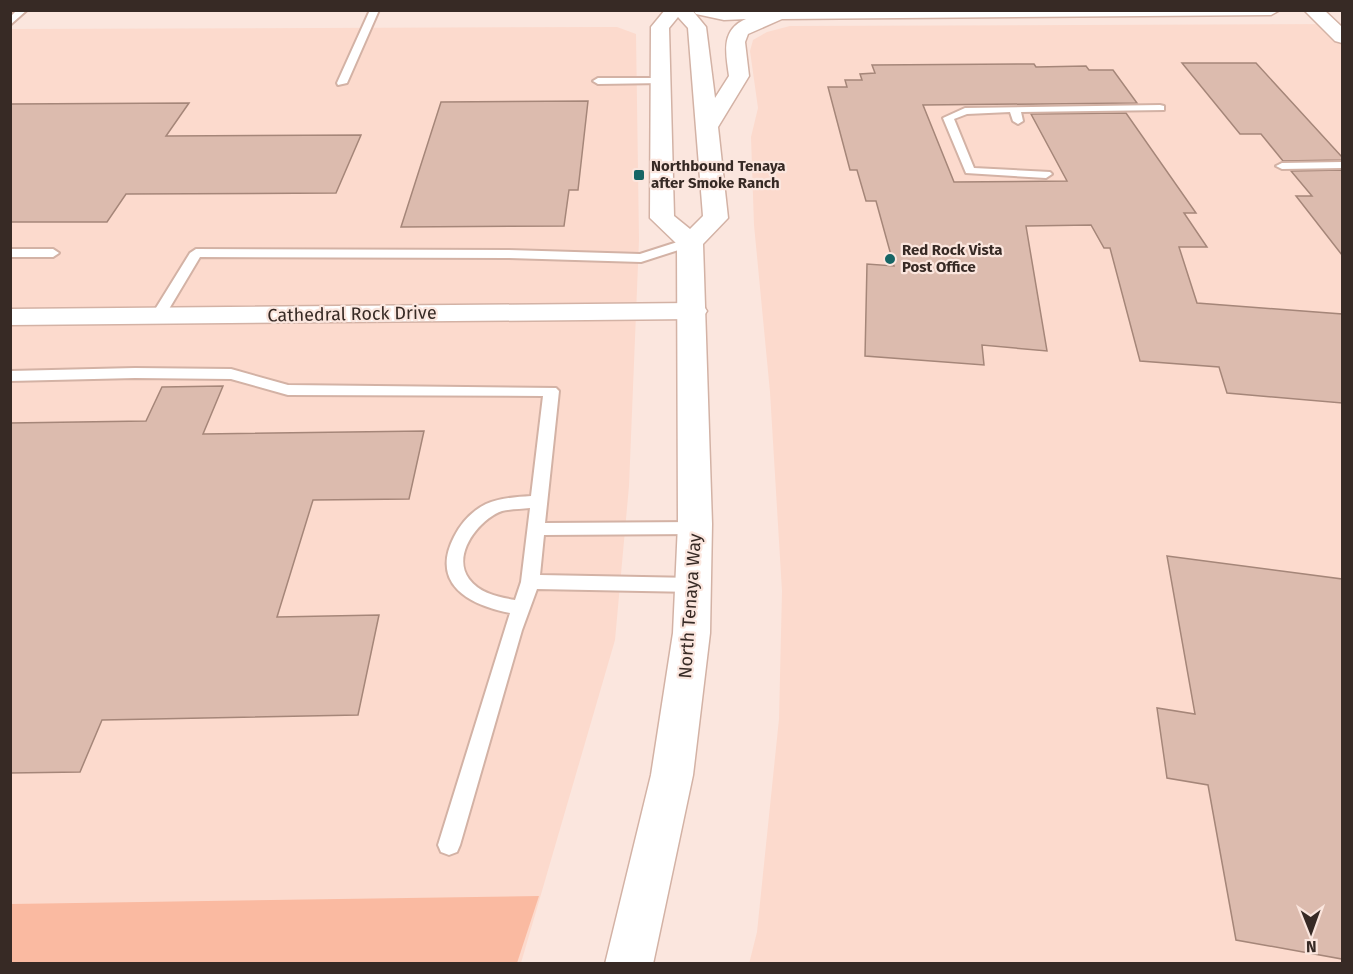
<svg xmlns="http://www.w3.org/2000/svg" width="1353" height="974" font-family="'Fira Sans',sans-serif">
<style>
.built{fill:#fcdacd}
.green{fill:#fabaa1}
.building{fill:#dcbbae;stroke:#a58679;stroke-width:1.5}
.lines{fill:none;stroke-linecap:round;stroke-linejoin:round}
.service-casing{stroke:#d3b2a5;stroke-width:4}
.minor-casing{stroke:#d3b2a5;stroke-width:3}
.secondary-casing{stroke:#d3b2a5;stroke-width:3}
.service{fill:#fff;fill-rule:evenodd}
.minor{fill:#fff;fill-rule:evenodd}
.secondary{fill:#fff;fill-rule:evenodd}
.poi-dot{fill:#166565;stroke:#fbe6de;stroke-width:2}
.labels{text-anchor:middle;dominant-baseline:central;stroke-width:4.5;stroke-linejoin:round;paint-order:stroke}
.far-poi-label{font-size:15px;font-weight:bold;fill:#372a25;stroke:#fbe6de;text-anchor:start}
.street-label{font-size:18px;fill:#372a25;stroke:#fbe6de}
</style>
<rect width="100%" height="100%" fill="#fbe6de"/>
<path class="built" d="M1342,24V963L749,964L757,932L779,719L782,591L770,392L754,225L751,137L758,108L750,51L753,40L767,32L790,26Z
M617,27L636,34L639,240L629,486L615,640L521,963H11L10,29Z"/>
<path class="green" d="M539,896L517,963H11V904Z"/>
<path class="building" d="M1182,63H1256L1342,157V160L1283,161L1261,134H1240Z
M1034,64L1036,67L1086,66L1089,70H1113L1137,103L923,105L954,182L1067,181L1031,114L1126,113L1196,213H1184L1207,247H1179L1197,303L1342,314V403L1227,393L1219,367L1140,361L1110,248H1104L1091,225L1026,226L1047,351L982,345L984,365L865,356L867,264L894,266L876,201H866L857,170H850L828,87H847L845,80H862L860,74L875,73L872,65Z
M588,101L578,190H569L564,226L401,227L441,102Z
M189,103L166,136L361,135L336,193L126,194L107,222H10V104Z
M1342,170V255L1296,196H1312L1291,171Z
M223,386L203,434L424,431L409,499L313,500L277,617L379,615L358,715L102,720L80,772L10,773V423L146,421L162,387Z
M1167,556L1342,579V959L1236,940L1208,785L1167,778L1157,708L1195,714Z"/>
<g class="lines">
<g class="service-casing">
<path id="service" d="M17,10H27L10,25V17Z
M370,10H379L347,83L338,85L337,83Z
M660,78L664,79V83L598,84L593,81L598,78Z
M1160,105L1164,106V110L1021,112L1023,121L1018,124L1013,121L1010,112L967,114L954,119L974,168L1050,172L1052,174L1046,178L966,173L943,118L965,108Z
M1342,162V168L1282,169L1276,166L1282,163Z
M690,238L694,239L696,242L694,245L641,262L509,258L200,257L163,319L158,320L151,316L190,253L196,249L509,250L640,254Z
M10,249H53L59,253L53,257H10Z
M135,368L231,369L288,385L556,388L559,391L545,523L696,522L702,524L705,528L702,532L696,534L544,535L540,575L694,578L700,580L703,585L700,590L694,592L537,589L522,630L460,845L457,852L449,855L441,852L438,845L510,613C469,605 430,584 454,537C461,523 472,511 486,504C500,498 516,497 531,496L543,396L288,395L231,379L135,378L10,381V371ZM530,508L521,582L515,600C498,597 479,593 469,579C451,555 479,519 502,511C510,509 521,509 530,508Z"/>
</g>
<g class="minor-casing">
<path id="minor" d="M1304,10H1324L1342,27V43L1335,41Z
M693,303L703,305L707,311L703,317L693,319L10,325V309Z"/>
</g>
<g class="secondary-casing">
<path id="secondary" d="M665,10H692L706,27L715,98L729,76C726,54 720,30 746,19L724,20L696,14L693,10H1280L1271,15L782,19L748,34L745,42L749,76L718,127L728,218L703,244L712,524L710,633L693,775L653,964H605L651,775L673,633L678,524L677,244L650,218L651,27ZM678,17L688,28L703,216L690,229L674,216L669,28Z"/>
</g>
<use href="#service" class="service"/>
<use href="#minor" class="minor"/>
<use href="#secondary" class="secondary"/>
</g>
<g class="poi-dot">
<rect x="633" y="169" width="12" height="12" rx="3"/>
<circle cx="890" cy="259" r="6"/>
</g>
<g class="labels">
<g class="far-poi-label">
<text x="651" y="166">Northbound Tenaya<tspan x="651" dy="17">after Smoke Ranch</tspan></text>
<text x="902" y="250">Red Rock Vista<tspan x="902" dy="17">Post Office</tspan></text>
</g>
<g class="street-label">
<text transform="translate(352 314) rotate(-1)">Cathedral Rock Drive</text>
<text transform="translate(690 606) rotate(-86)">North Tenaya Way</text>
</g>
</g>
<rect width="1353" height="974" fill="none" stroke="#372a25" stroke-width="24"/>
<g transform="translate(1311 932) rotate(179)" stroke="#fbe6de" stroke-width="4.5" paint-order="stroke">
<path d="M0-4.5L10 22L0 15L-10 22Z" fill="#372a25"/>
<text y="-9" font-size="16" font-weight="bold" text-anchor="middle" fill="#372a25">N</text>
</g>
</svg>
